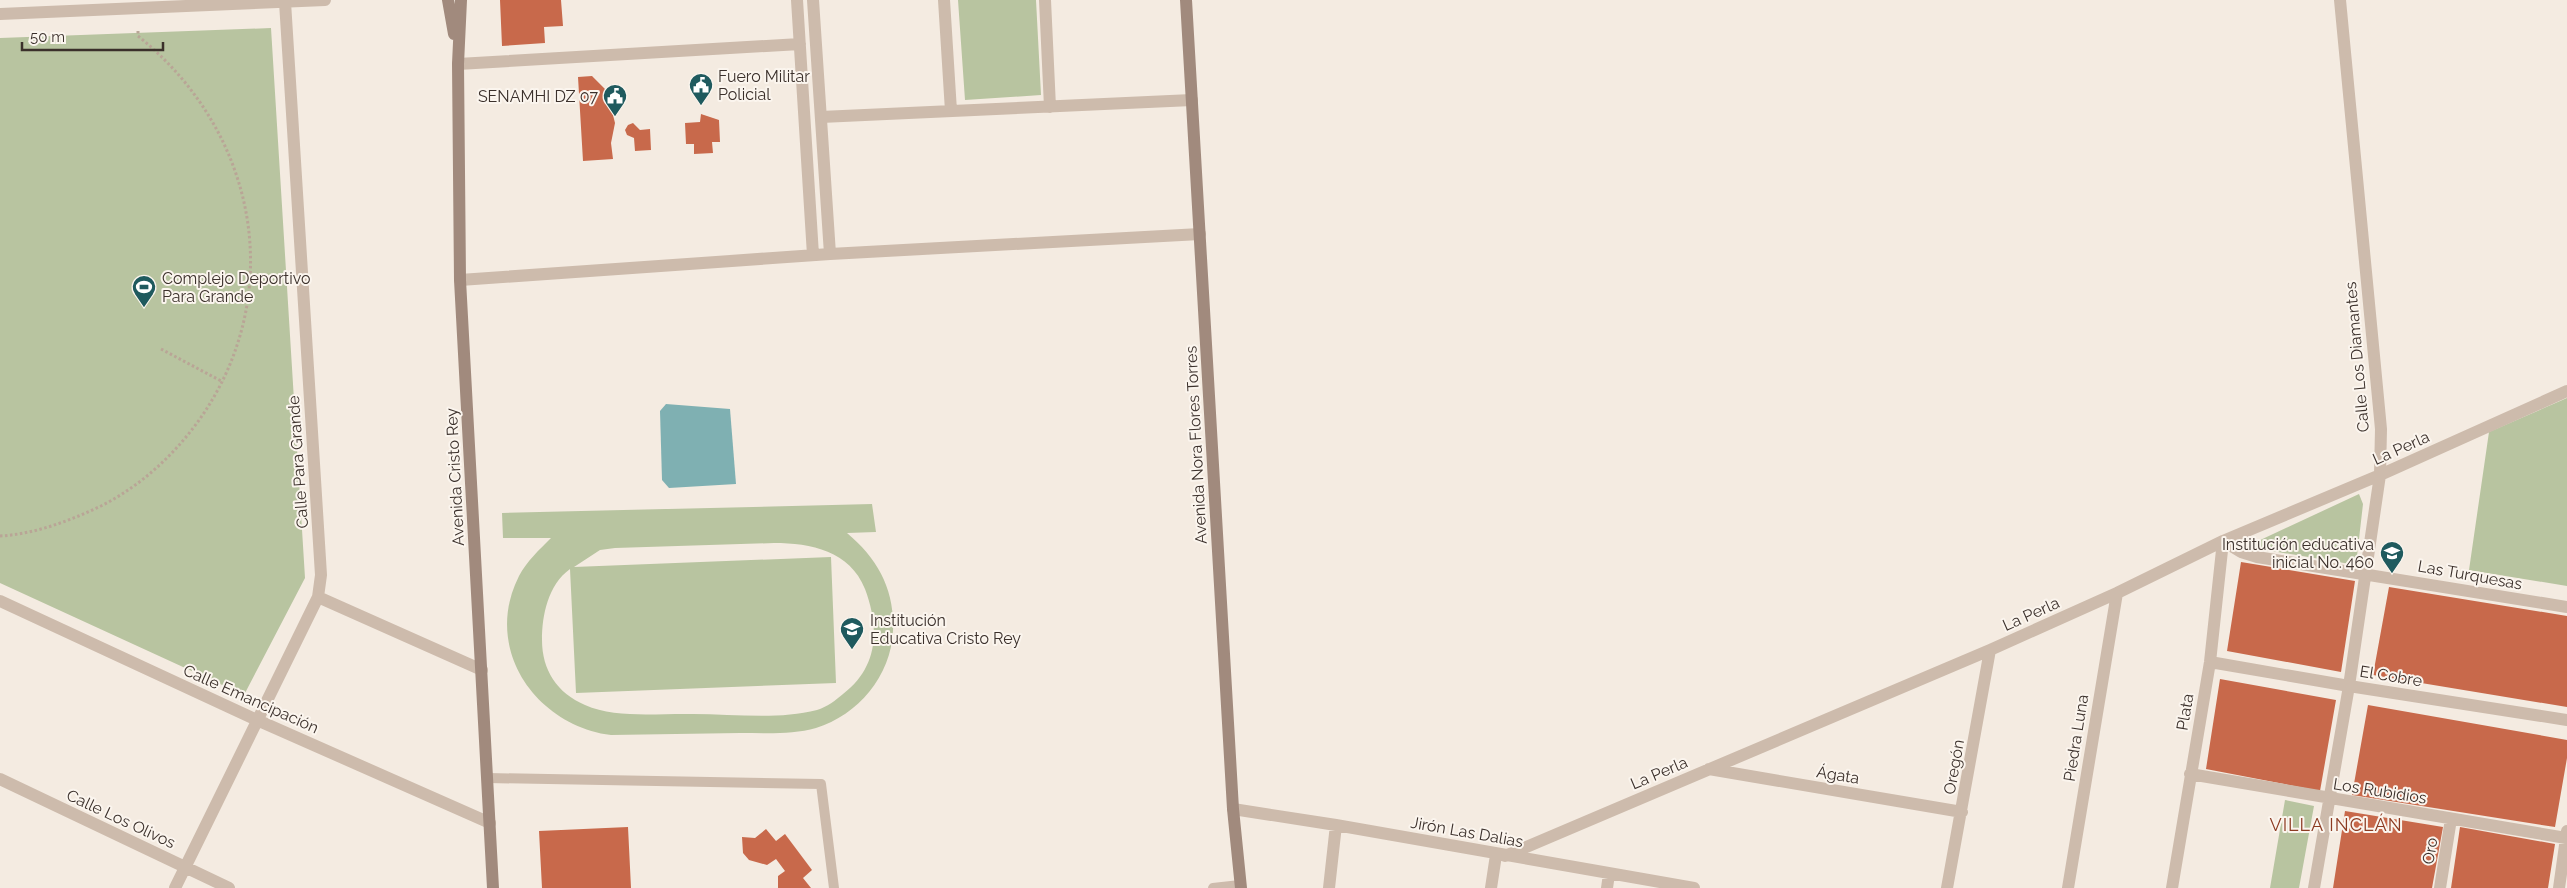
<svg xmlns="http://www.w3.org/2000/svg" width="2567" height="888" font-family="Raleway,sans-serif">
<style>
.green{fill:#b8c4a0;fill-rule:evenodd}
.water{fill:#7fb0b2}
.building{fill:#c8694b}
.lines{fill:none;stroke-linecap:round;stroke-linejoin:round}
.path{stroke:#b9a596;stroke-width:3;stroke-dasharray:2.5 2.5;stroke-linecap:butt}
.lane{stroke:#cdbbac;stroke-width:10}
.street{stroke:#cdbbac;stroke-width:12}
.secondary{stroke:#a18a7d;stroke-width:12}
.labels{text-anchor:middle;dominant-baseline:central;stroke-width:4;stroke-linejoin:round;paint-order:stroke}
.poi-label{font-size:16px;fill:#3b302b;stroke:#fbf5ee;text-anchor:start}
.street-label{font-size:16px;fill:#3b302b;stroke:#fbf5ee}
.neighbourhood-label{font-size:18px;letter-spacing:1px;fill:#8c3b22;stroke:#fbf5ee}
</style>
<rect width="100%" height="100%" fill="#f4ebe1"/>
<path class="green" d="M958,0H1036L1041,95L965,100Z
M271,28L305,578L244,695L0,583V38Z
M2567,398V586L2469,570L2489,432Z
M2359,494L2363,504L2356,565L2254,548L2256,542Z
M872,504L876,532L847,533C878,559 895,590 893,631C891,676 858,715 816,728C792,735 764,733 740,733C697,734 654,734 611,735C536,725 482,649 519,576C527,561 539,550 551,538H503L502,513ZM774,543C811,543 850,551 865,589C880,629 878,667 843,694C836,700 827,707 817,710C778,720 734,714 693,714C660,713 616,719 585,705C557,693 542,670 542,640C542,615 548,585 570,569L576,693L836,683L831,557L574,567L600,550L615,548Z
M2285,800L2314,806L2299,888H2270Z"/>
<path class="water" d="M666,404L730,409L736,484L669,488L662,480L660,411Z"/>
<path class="building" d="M500,0H561L563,26L544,27L545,43L502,46Z
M592,76L606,90L611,89L616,93V99L610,103L615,123L611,143L613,159L583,161L578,77Z
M701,114L719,120L720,142H712L713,153L694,154V144H686L685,123L700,122Z
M633,123L640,130L650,129L651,150L635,151L634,138L627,135L625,130L628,125Z
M2241,562L2355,581L2341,672L2227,651Z
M2389,587L2567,616V707L2373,675Z
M2220,679L2336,700L2320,791L2206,769Z
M2368,705L2567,740V758L2555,827L2352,795Z
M2345,811L2443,827L2432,888H2333Z
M628,827L631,888H542L539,831Z
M2460,827L2555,844L2548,888H2451Z
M766,829L776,841L785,834L812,870L803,878L811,888H778V876L785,871L776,859L767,865L749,860L743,853L742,837L755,838Z"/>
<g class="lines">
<path class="path" d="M161,349L223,382
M0,536C35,534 69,521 101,506C140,486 171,458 197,423C289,296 258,132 138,36V30"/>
<path class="lane" d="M488,778L821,784L834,888
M1213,888L1240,885"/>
<path class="street" d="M797,0L813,255
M813,0L830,254
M944,0L951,111
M1045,0L1050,107
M0,14L325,0
M458,64L800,44
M821,117L1192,100
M460,280L830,254L1200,234
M318,597L482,670
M0,601L257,720L490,823
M2210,662L2349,686L2567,720
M1709,769L1962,812
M2190,774L2566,838
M0,779L229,888
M1233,809L1336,825L1694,888
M1505,856L1990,650L2117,593L2223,541L2380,475L2567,391
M175,888L318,597L321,575L285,2
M1329,888L1336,825
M1491,888L1496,855
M1607,888L1609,874
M1947,888L1990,650
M2068,888L2117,593
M2172,888L2210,662L2223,541L2241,552L2257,557L2567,607
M2314,888L2349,686L2380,475L2381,429L2340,0
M2440,888L2451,819
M2559,888L2567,831"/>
<path class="secondary" d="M448,0L454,34
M461,0L458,64L460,280L493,888
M1186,0L1233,809L1241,888"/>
</g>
<defs>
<g id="civic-pin" transform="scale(1.25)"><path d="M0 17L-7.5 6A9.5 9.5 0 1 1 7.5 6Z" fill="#1f5a5e" stroke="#fbf5ee"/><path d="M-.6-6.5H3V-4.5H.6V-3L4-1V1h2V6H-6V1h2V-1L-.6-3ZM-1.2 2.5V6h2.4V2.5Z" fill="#fff"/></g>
<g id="stadium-pin" transform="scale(1.25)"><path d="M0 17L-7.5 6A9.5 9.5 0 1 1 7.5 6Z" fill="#1f5a5e" stroke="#fbf5ee"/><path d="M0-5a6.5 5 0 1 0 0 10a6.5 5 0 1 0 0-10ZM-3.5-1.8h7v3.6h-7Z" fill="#fff"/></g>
<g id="school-pin" transform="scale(1.25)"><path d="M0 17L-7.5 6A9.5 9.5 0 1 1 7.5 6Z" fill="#1f5a5e" stroke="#fbf5ee"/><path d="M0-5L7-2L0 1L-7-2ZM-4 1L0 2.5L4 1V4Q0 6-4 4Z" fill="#fff"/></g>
</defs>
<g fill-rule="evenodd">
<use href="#civic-pin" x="701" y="85"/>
<use href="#civic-pin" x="615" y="96"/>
<use href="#stadium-pin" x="144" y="287"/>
<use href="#school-pin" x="2392" y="553"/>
<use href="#school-pin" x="852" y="629"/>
</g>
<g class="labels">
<g class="poi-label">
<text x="718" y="76">Fuero Militar<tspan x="718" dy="18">Policial</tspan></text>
<text x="598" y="96" text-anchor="end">SENAMHI DZ 07</text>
<text x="162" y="278">Complejo Deportivo<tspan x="162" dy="18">Para Grande</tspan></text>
<text x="2374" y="544" text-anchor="end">Institución educativa<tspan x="2374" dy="18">inicial No. 460</tspan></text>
<text x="870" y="620">Institución<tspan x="870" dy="18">Educativa Cristo Rey</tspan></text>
</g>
<g class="street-label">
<text transform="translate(2357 357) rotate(-95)">Calle Los Diamantes</text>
<text transform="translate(1196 445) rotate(-93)">Avenida Nora Flores Torres</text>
<text transform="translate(2401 448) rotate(-24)">La Perla</text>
<text transform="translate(298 462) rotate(-94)">Calle Para Grande</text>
<text transform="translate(455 477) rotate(-93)">Avenida Cristo Rey</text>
<text transform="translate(2470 575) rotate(10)">Las Turquesas</text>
<text transform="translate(2031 614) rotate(-24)">La Perla</text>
<text transform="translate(2391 676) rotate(9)">El Cobre</text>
<text transform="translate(251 699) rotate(24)">Calle Emancipación</text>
<text transform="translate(2185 712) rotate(-80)">Plata</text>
<text transform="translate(2076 738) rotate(-81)">Piedra Luna</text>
<text transform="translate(1954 767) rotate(-80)">Oregón</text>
<text transform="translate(1659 773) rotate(-23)">La Perla</text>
<text transform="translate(1838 775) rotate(9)">Ágata</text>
<text transform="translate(2380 791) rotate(9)">Los Rubidios</text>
<text transform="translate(121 819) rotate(25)">Calle Los Olivos</text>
<text transform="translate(1467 832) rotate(10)">Jirón Las Dalias</text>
<text transform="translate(2430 851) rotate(-81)">Oro</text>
</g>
<g class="neighbourhood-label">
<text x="2336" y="824">VILLA INCLÁN</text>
</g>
</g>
<path d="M22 42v8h141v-8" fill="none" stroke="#3b302b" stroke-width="2.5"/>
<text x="30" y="42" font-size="15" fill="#3b302b" stroke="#fbf5ee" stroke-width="4" paint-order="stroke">50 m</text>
</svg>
